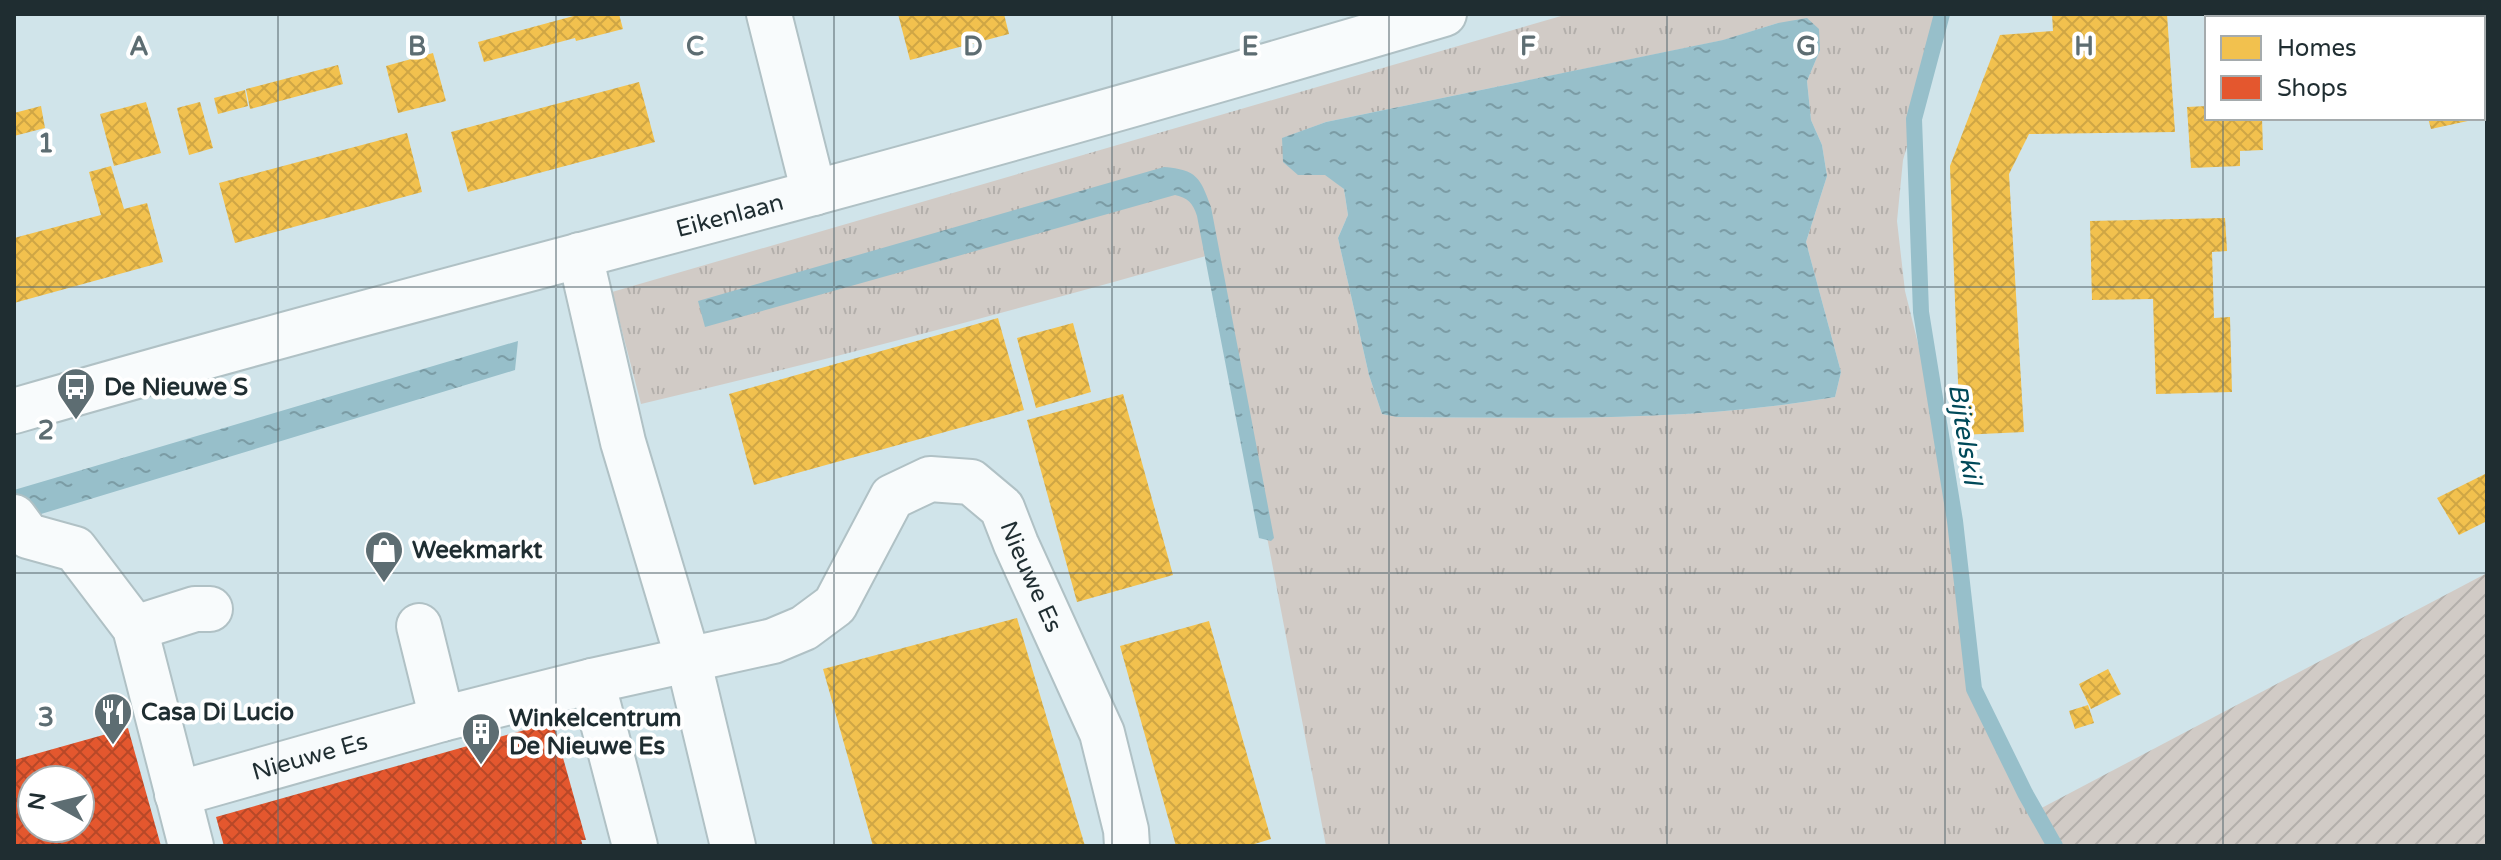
<svg xmlns="http://www.w3.org/2000/svg" width="2501" height="860" font-family="'Varela Round',sans-serif">
<style>
.grass{fill:url(#grass-tufts);fill-rule:evenodd}
.garden{fill:url(#garden-furrows)}
.water{fill:url(#water-ripples)}
.homes{fill:url(#homes-cross-hatch)}
.shops{fill:url(#shops-cross-hatch);fill-rule:evenodd}
.lines{fill:none;stroke-linecap:round;stroke-linejoin:round}
.stream{stroke:#97bfca;stroke-width:16}
.minor-casing{stroke:#b0c1c5;stroke-width:48}
.minor{stroke:#f8fbfc;stroke-width:44}
.grid{fill:none;stroke:#5d6d72;stroke-width:2;stroke-opacity:0.55}
.labels{text-anchor:middle;dominant-baseline:central;stroke-width:8;stroke-linejoin:round;paint-order:stroke}
.street-label{font-size:24px;fill:#1f2d31;stroke:#fff}
.poi-label{font-size:24px;font-weight:bold;fill:#1f2d31;stroke:#fff;text-anchor:start}
.water-label{font-size:26px;font-style:italic;fill:#004959;stroke:#fff}
.grid-label{font-size:26px;text-anchor:middle;font-weight:bold;fill:#5d6d72;stroke:#fff;stroke-width:8;stroke-linejoin:round;paint-order:stroke}
</style>
<defs>
<pattern id="grass-tufts" width="24" height="20" patternUnits="userSpaceOnUse" patternTransform="scale(2)"><rect width="24" height="20" fill="#d1cbc6"/><path d="M3 7l-1-3M5 7V3M7 7l1-3M15 17l-1-3M17 17v-4M19 17l1-3" fill="none" stroke="#b3afab"/></pattern>
<pattern id="garden-furrows" width="10" height="10" patternUnits="userSpaceOnUse" patternTransform="scale(2)"><rect width="10" height="10" fill="#d1cbc6"/><path d="M-1 1l2-2M0 10L10 0M9 11l2-2" fill="none" stroke="#b3afab"/></pattern>
<pattern id="water-ripples" width="26" height="14" patternUnits="userSpaceOnUse" patternTransform="scale(2)"><rect width="26" height="14" fill="#97bfca"/><path d="M2 4q2-2 4 0t4 0M15 11q2-2 4 0t4 0" fill="none" stroke="#7b9ca5"/></pattern>
<pattern id="homes-cross-hatch" width="8" height="8" patternUnits="userSpaceOnUse" patternTransform="scale(2)"><rect width="8" height="8" fill="#f2c14e"/><path d="M0 0l8 8M0 8l8-8" fill="none" stroke="#cfa645"/></pattern>
<pattern id="shops-cross-hatch" width="8" height="8" patternUnits="userSpaceOnUse" patternTransform="scale(2)"><rect width="8" height="8" fill="#e4572e"/><path d="M0 0l8 8M0 8l8-8" fill="none" stroke="#b84828"/></pattern>
</defs>
<rect width="100%" height="100%" fill="#d0e4ea"/>
<path class="grass" d="M1568,14H1950L1939,35L1903,160L1897,221L1905,291L1937,420L1965,656C1985,724 2018,785 2053,846H1326L1213,254C1023,308 833,359 641,404L612,292ZM1778,23L1820,50L1807,81L1811,120L1822,145L1827,176L1806,242L1841,372L1835,397C1690,422 1543,418 1397,417L1382,414L1369,375L1338,238L1348,215L1344,189L1283,138L1326,122L1724,40Z"/>
<path class="garden" d="M2487,573V846H2053L2034,812Z"/>
<path class="water" d="M1807,18L1819,29L1820,50L1807,81L1811,120L1822,145L1827,176L1806,242L1841,372L1835,397C1690,422 1543,418 1397,417L1382,414L1369,375L1338,238L1348,215L1344,189L1325,175H1298L1283,162L1282,138L1326,122L1723,40L1778,23Z
M1164,167C1197,170 1200,177 1211,207L1274,538L1271,541L1259,538L1197,216C1193,203 1188,198 1175,195L705,327L698,301Z
M518,341L515,370L41,514L14,536V490Z"/>
<path class="homes" d="M581,14H619L623,29L576,41L575,38L484,62L478,42Z
M898,14H1004L1009,34L910,60Z
M2052,14H2167L2175,132L2029,134L2009,174L2024,432L1960,435L1950,166L2000,35L2053,31Z
M2442,14H2475L2476,18H2429Z
M2487,44V117L2483,118V45Z
M433,53L446,101L398,113L386,66Z
M338,65L343,84L250,109L246,89Z
M639,82L655,142L468,192L451,132Z
M245,90L248,106L218,114L214,98Z
M146,102L161,153L114,166L100,114Z
M200,102L213,148L189,155L177,108Z
M41,106L45,128L14,136V113Z
M2207,106V118H2262L2263,150L2240,151V166L2191,168L2187,107Z
M2428,118H2477V119L2431,129Z
M407,133L422,192L235,243L219,183Z
M111,166L124,209L147,203L163,262L14,303V238L101,215L89,172Z
M2225,218L2227,251L2212,252L2214,318L2230,317L2232,392L2156,394L2153,299L2092,300L2090,221Z
M998,318L1024,410L754,485L729,394Z
M1073,323L1091,392L1036,408L1017,338Z
M1123,394L1173,575L1077,602L1027,420Z
M2487,473V521L2459,535L2437,498Z
M1017,618L1085,846H873L823,669Z
M1209,621L1271,839L1248,846H1176L1120,646Z
M2108,669L2121,694L2091,709L2079,684Z
M2088,705L2094,723L2075,729L2069,711Z"/>
<path class="shops" d="M553,722L586,840H581L583,846H224L216,817Z
M128,728L161,846H14V760ZM32,780H80V828H32Z"/>
<g class="lines">
<path class="stream" d="M1942,14L1914,119L1921,312L1955,521L1974,689L2025,793L2055,846"/>
<g class="minor-casing">
<g id="minor">
<path d="M769,14L814,193"/>
<path d="M580,255L623,442L688,659L733,846"/>
<path id="s1" d="M14,411C279,334 546,265 813,193C1024,136 1234,76 1444,14"/>
<path d="M14,517L28,536L75,549L135,628L191,846"/>
<path d="M419,626L442,719"/>
<path d="M135,628L195,609H210"/>
<path d="M592,681L635,846"/>
<path id="s2" d="M177,794L442,719L592,681L773,641L804,628L835,605L892,497L930,479L971,482L1002,508L1016,544L1102,733L1126,830L1127,846"/>
</g>
</g>
<use href="#minor" class="minor"/>
</g>
<path class="grid" d="M278,14V846M556,14V846M834,14V846M1112,14V846M1389,14V846M1667,14V846M1945,14V846M2223,14V18M2223,118V846M14,287H2487M14,573H2487"/>
<defs>
<g id="bus-pin" transform="scale(2)"><path d="M0 17L-7.5 6A9.5 9.5 0 1 1 7.5 6Z" fill="#5d6d72" stroke="#fff"/><path d="M-5-6H5V4H4V6H2V4H-2V6H-4V4H-5ZM-3.5-4V0h7V-4ZM-3.5 1.2v1.5H-2V1.2ZM2 1.2v1.5H3.5V1.2Z" fill="#fff"/></g>
<g id="shop-pin" transform="scale(2)"><path d="M0 17L-7.5 6A9.5 9.5 0 1 1 7.5 6Z" fill="#5d6d72" stroke="#fff"/><path d="M-5-2.5h2.3a2.7 3.5 0 0 1 5.4 0H5L5.5 6h-11ZM-1.5-2.5h3a1.5 2.3 0 0 0-3 0Z" fill="#fff"/></g>
<g id="restaurant-pin" transform="scale(2)"><path d="M0 17L-7.5 6A9.5 9.5 0 1 1 7.5 6Z" fill="#5d6d72" stroke="#fff"/><path d="M-5-6h1v4h1v-4h1v4h1v-4h1v5L-1.5 .5V6h-2V.5L-5-1ZM5-6V6H3V1.5H1.5Q1.5-4 5-6Z" fill="#fff"/></g>
<g id="building-pin" transform="scale(2)"><path d="M0 17L-7.5 6A9.5 9.5 0 1 1 7.5 6Z" fill="#5d6d72" stroke="#fff"/><path d="M-4-6H4V6H1V3H-1V6H-4ZM-2.5-4.3h1.7v1.8h-1.7ZM.8-4.3h1.7v1.8H.8ZM-2.5-1h1.7V.8h-1.7ZM.8-1h1.7V.8H.8Z" fill="#fff"/></g>
</defs>
<g fill-rule="evenodd">
<use href="#bus-pin" x="76" y="387"/>
<use href="#shop-pin" x="384" y="550"/>
<use href="#restaurant-pin" x="113" y="712"/>
<use href="#building-pin" x="481" y="732"/>
</g>
<g class="labels">
<g class="street-label">
<text stroke="none"><textPath href="#s1" startOffset="742">Eikenlaan</textPath></text>
<text stroke="none"><textPath href="#s2" startOffset="1008">Nieuwe Es</textPath></text>
<text stroke="none"><textPath href="#s2" startOffset="138">Nieuwe Es</textPath></text>
</g>
<g class="poi-label">
<text x="104" y="387">De Nieuwe S</text>
<text x="412" y="550">Weekmarkt</text>
<text x="141" y="712">Casa Di Lucio</text>
<text x="509" y="718">Winkelcentrum<tspan x="509" dy="28">De Nieuwe Es</tspan></text>
</g>
<g class="water-label">
<text transform="translate(1965 434) rotate(81)">Bijtelskil</text>
</g>
</g>
<g class="grid-label">
<text x="139" y="55">A</text>
<text x="417" y="55">B</text>
<text x="695" y="55">C</text>
<text x="973" y="55">D</text>
<text x="1250" y="55">E</text>
<text x="1528" y="55">F</text>
<text x="1806" y="55">G</text>
<text x="2084" y="55">H</text>
<text x="46" y="152">1</text>
<text x="46" y="439">2</text>
<text x="46" y="726">3</text>
</g>
<rect width="2501" height="860" fill="none" stroke="#1f2d31" stroke-width="32"/>
<rect x="2205" y="16" width="280" height="104" fill="#ffffff" stroke="#a5abad" stroke-width="2"/>
<rect x="2221" y="36" width="40" height="24" fill="#f2c14e" stroke="#a5abad" stroke-width="2"/>
<text x="2277" y="56" font-size="24" fill="#1f2d31">Homes</text>
<rect x="2221" y="76" width="40" height="24" fill="#e4572e" stroke="#a5abad" stroke-width="2"/>
<text x="2277" y="96" font-size="24" fill="#1f2d31">Shops</text>
<g transform="translate(56 804) rotate(278)"><circle r="38" fill="#ffffff" stroke="#a5abad" stroke-width="2"/>
<path d="M0-6L14 30L0 20L-14 30Z" fill="#5d6d72"/>
<text y="-12" font-size="22" font-weight="bold" text-anchor="middle" fill="#1f2d31">N</text>
</g>
</svg>
